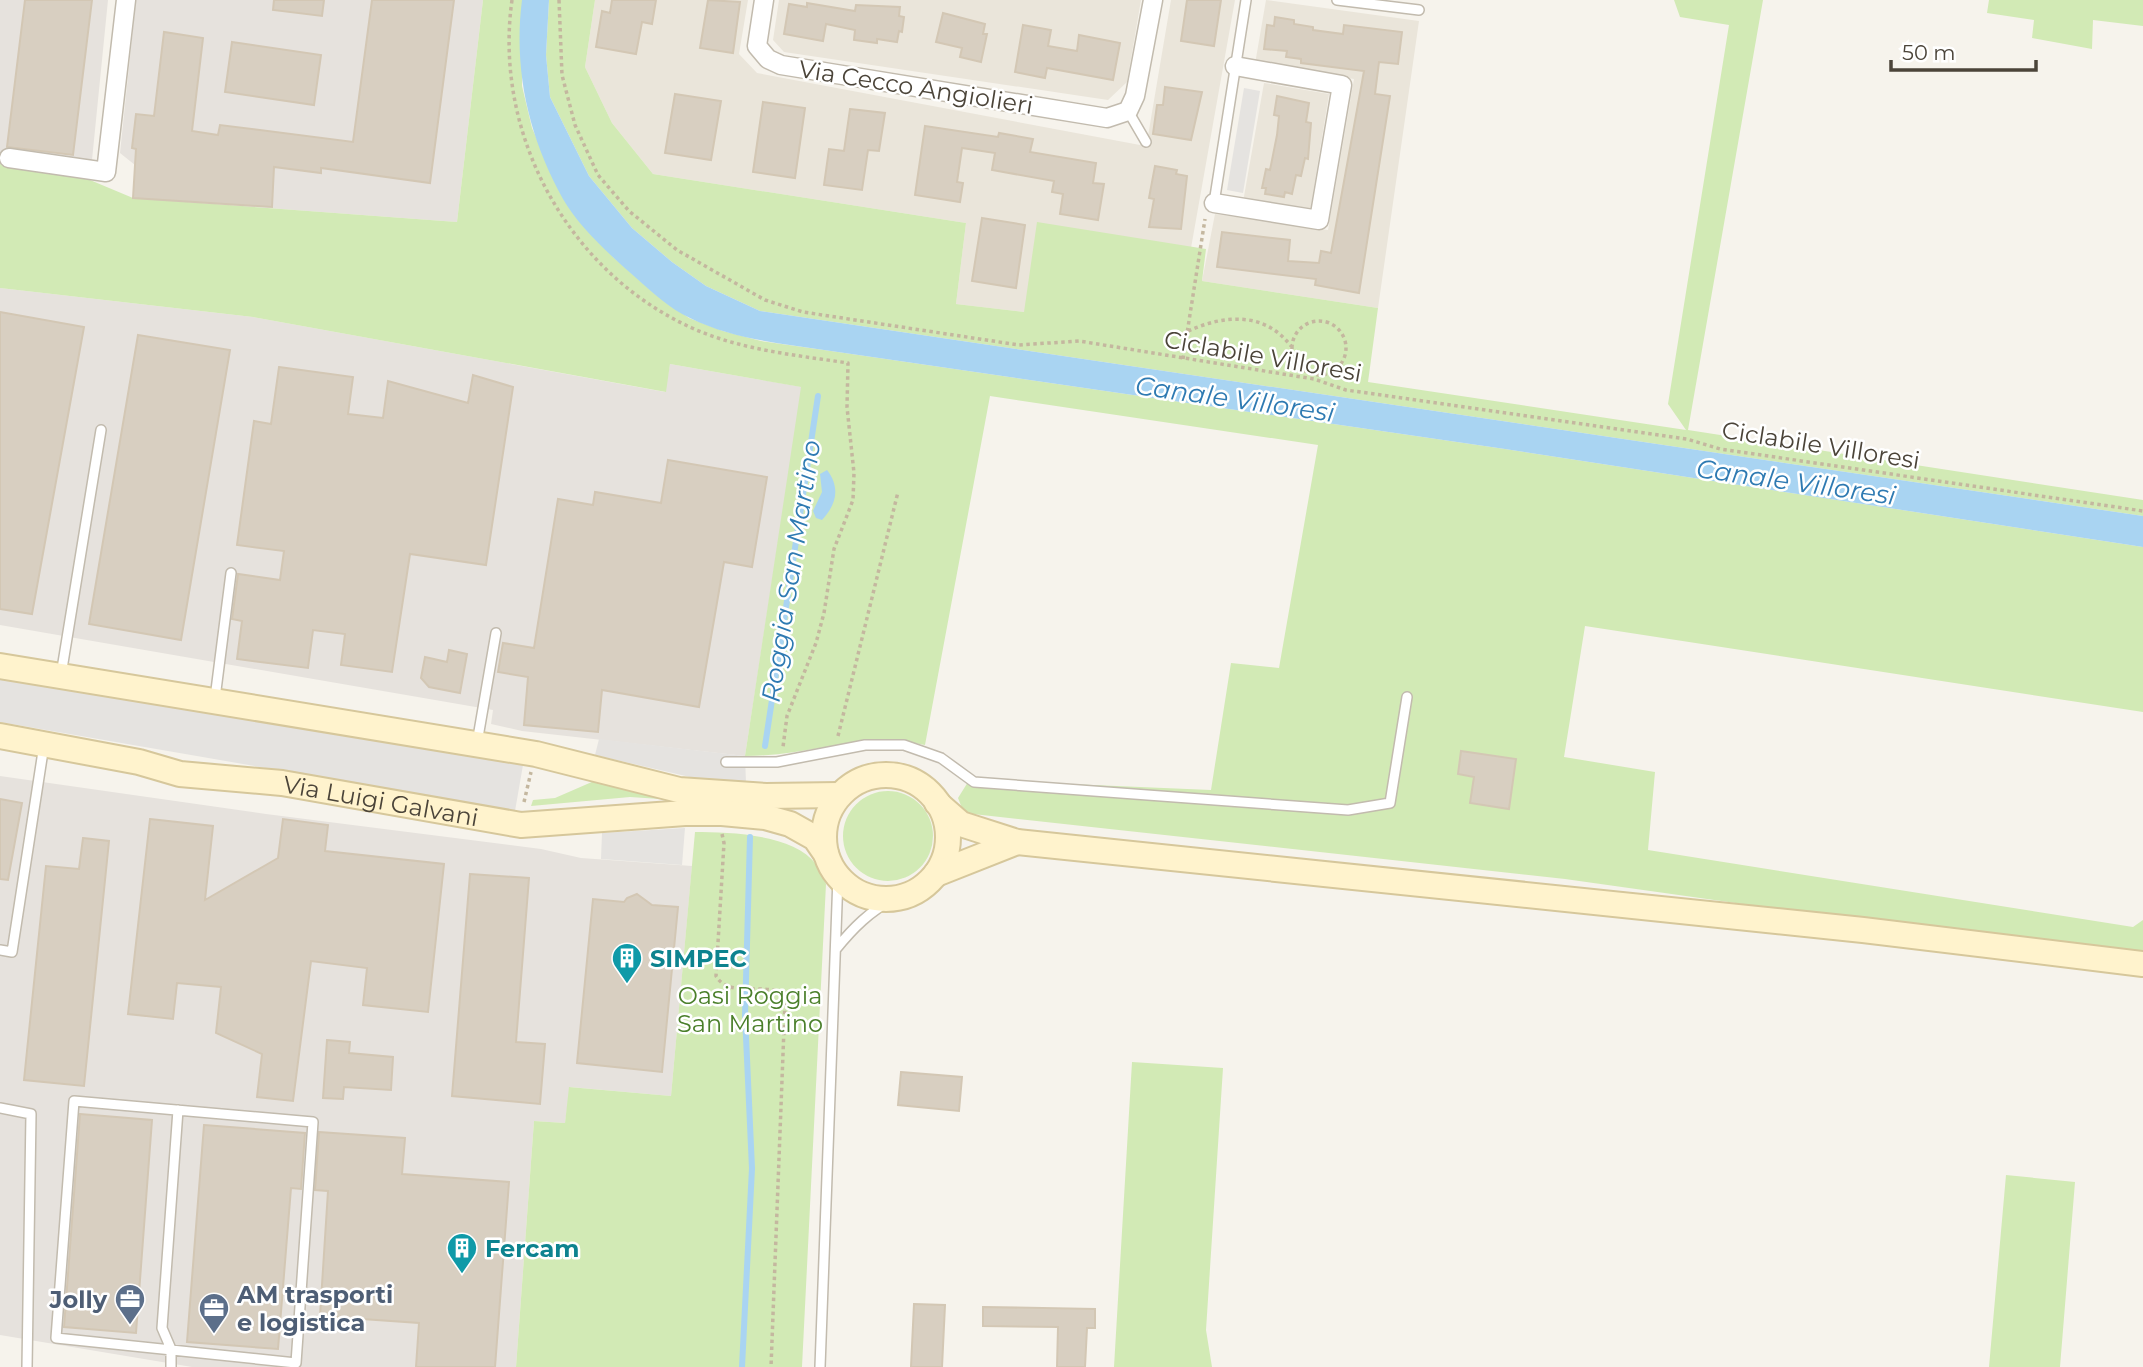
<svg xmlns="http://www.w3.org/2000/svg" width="2143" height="1367" font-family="Montserrat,sans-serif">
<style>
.residential{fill:#eae5da}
.industrial{fill:#e6e2dd}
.green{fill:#d2eab5}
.parking{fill:#e5e3e0}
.water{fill:#a9d4f2}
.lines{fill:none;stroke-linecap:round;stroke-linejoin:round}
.stream{stroke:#a9d4f2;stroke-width:6}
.building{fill:#d8cfc1;stroke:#d3c7b4;stroke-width:2}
.lane-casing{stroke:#c2bbae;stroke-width:12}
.street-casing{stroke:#c2bbae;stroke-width:21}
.secondary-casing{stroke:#d6c79b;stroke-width:28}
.path{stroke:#c4b79f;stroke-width:3.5;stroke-dasharray:3.5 3.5;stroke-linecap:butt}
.lane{stroke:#fff;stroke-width:9}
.street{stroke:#fff;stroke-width:18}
.secondary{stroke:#fff3cd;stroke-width:24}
.labels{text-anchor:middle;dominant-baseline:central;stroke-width:5;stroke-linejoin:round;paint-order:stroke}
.street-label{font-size:24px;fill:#4b4439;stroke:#fff}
.culture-label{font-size:24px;font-weight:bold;fill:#0d838f;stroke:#fff;text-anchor:start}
.park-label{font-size:24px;fill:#4a7f2a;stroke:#fff}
.service-label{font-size:24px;font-weight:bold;fill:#4e5e75;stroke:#fff;text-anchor:start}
.water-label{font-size:26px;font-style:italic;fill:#2e7ab2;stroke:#fff}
</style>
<rect width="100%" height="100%" fill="#f6f3ec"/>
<path class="residential" d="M595,0H748L739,54L757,73L1140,145L1148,136L1171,0H1235L1191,248L1024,312L956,304L966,223L653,174L612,123L585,67Z
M779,0H1141L1127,82L1108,100L784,52L773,40Z
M1266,0L1419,21L1378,308L1202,281L1215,214L1328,230L1354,79L1255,64Z
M1264,83L1329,94L1310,211L1243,202Z"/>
<path class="industrial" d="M0,0H108L90,180L0,164Z
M136,0H483L457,222L133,198L135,165L120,153Z
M0,288L253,317L665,392L670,364L802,387L745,756L522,731L491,724L493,710L0,625Z
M0,776L266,814L541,849L581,858L692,866L671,1096L570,1087L565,1123L534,1121L516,1367H192L0,1335Z"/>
<path class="green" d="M483,0H522V86L532,128L545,157L613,257L655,294L689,318L723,331L761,341L824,350L1505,449L2143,547V712L1585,626L1564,757L1655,772L1648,850L2133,927L2143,920V960L1565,879L964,813L958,798L968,782L978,780L1211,790L1231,663L1279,668L1318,445L990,396L925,745C864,732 806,756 745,756L801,387L670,364L666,392L253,317L0,288V164L90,180L133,198L457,222Z
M549,0H595L585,67L612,123L653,174L966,223L956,304L1024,312L1037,222L1206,249L1202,281L1378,308L1368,382L1686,430L1668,404L1729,25L1680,17L1674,0H1763L1688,430L2143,500V516L760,311L706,286L672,262L632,228L589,176L550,97L546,55Z
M1989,0H2143V26L2093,20L2092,49L2032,38L2034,20L1987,13Z
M601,778L690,801L630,797L531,806L533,800L555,798Z
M843 836a45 45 0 1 1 90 0a45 45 0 1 1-90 0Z
M695,832C729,832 793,834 816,864C820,869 823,877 826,884L802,1367H516L534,1121L565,1123L569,1087L671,1096Z
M1132,1062L1223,1068L1206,1330L1212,1367H1114Z
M2006,1175L2075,1182L2060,1367H1989Z"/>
<path class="parking" d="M1244,88L1260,91L1243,193L1227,190Z
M0,677L523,765L515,811L0,722Z
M599,739L745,756L746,783L703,780L595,755Z
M685,828L682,865L601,859L602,833Z"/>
<path class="water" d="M522,0H549L546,55L550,97L589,176L632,228L672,262L706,286L760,311L2143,516V547L1505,449L824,350C779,343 732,339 690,318C670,309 652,292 635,277C612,257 578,226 563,199C529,138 513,70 522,0Z
M827,470C841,488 836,505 822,520L816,518L813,511L822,492L820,474Z"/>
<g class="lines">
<path class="stream" d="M765,746L818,396
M742,1367L752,1168L745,1015L750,837"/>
</g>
<path class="building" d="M25,0H92L73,155L7,147Z
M274,0H324L322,16L273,10Z
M372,0H454L430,183L321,168V173L274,167L272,207L133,198L136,149L132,148L136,114L154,116L164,32L203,38L192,131L218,135L220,125L353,142Z
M612,0H656L652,24L642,22L636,54L596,47L602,11L610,13Z
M708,0L740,2L733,53L700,48Z
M1187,0H1221L1214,46L1181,41Z
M807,3L855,11L856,5L900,7L899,16L904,17L902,32L899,31L897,42L877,39V43L854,40L855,30L826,24L823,41L784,34L789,4L807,7Z
M943,13L985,24L983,34H987L981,62L960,57L962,48L936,42Z
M1275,17L1294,20V24L1313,27V30L1343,34L1344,25L1402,32L1398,64L1379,62L1375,94L1390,96L1359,293L1315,285L1316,279L1217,267L1222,232L1290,240L1288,261L1319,263L1321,251L1331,253L1364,71L1301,63V59L1286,57L1287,51L1264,49L1267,25L1274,26Z
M1023,25L1051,30L1048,46L1077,51L1079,35L1120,43L1113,80L1047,68L1045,78L1015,72Z
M232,42L321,55L314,105L225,92Z
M1165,87L1202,92L1191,140L1153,134L1157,105H1163Z
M675,94L721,101L711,160L665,153Z
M1277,96L1309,103L1306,122L1311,123L1308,159L1305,158L1301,176L1296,175L1292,194L1285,192L1284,197L1265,194L1266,188H1262L1266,169L1270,170L1277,135L1279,116L1274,115Z
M763,102L805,108L795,178L753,172Z
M850,109L885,113L879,151L868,150L862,190L824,185L829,149L844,151Z
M925,126L998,137L999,133L1033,139L1030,152L1096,163L1093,183L1104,184L1098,220L1060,214L1063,194L1052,192L1054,181L992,170L995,153L962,148L957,182L963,183L960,202L915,195Z
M1155,166L1177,170L1176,174L1187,176L1181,229L1149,227L1154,199L1149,198Z
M982,218L1025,225L1016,288L972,281Z
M0,312L84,327L32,614L0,609Z
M138,335L230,350L181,640L89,624Z
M279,367L353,377L348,414L383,418L388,381L468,403L473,375L513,387L486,565L410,554L392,672L341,665L345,634L313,630L308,668L237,659L242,621L232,619L238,574L280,580L284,551L237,545L254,421L271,424Z
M668,460L767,477L752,567L724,562L699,707L602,690L598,732L524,725L528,677L498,672L503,643L534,648L558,499L593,505L595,492L661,503Z
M449,650L467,654L460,693L429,687L421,678L425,657L447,662Z
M1461,751L1516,759L1509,809L1470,803L1474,777L1458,774Z
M0,799L22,803L8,880L0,879Z
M150,819L213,826L205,900L278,858L283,819L328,825L325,851L444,864L428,1012L363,1005L367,968L311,961L293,1101L257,1097L262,1054L216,1033L221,987L177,983L173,1019L128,1014Z
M83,838L109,841L84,1086L24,1080L46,866L79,869Z
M470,874L529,878L516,1042L545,1044L540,1104L452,1096Z
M637,894L652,905L678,907L662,1072L577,1063L593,899L624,902L627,898Z
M327,1040L350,1042L349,1053L393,1057L391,1090L344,1087L343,1099L323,1098Z
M901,1072L962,1077L959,1111L898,1105Z
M80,1114L152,1120L136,1333L64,1327Z
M204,1125L305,1133L301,1189L291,1188L278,1349L187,1342Z
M319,1132L405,1138L402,1174L509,1182L495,1367H416L419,1323L320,1316L328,1191L315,1190Z
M914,1304L945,1305L942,1367H911Z
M983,1307L1095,1309V1328H1087L1085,1367H1057L1058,1327L983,1326Z"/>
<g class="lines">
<g class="lane-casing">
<path id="lane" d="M1337,0L1419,10
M1128,111L1146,142
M1214,203L1246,0
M61,675L101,430
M215,698L231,573
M477,743L496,633
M726,762H777L865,745H904L941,758L974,782L1348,810L1390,803L1407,697
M836,949C853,928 870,911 895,898
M0,950L12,952L44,745
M74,1101L313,1122L296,1363L56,1338Z
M0,1108L31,1114L27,1367
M171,1367V1349L162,1328L178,1110
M820,1367L838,877"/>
</g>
<g class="street-casing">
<path id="street" d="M764,0L757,46L768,59L781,65L1107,118L1128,111L1135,96L1153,0
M9,158L106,172L126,0
M1214,203L1319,220L1342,85L1235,66"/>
</g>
<g class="secondary-casing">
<g id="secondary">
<path d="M0,666L536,754L679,790L766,796L839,795"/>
<path id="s1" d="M0,736L139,762L180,774L282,783L521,825L685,813H722L765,817L790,824L815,838L826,854"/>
<circle cx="886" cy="837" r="62"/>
<path d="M937,803L961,824L1017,842L1863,930L2143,964"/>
<path d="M936,874L1017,842"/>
</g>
</g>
<path class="path" d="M512,0C493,134 568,272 692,328C741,350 795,355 848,363L847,407L854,473L853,500L834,549L824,613L816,643L787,716L783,747
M559,0L562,75L575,125L598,175L629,211L677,250L765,300L803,312L1019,345L1079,341L1314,379L1346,390L1687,439L1720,449L2143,511
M1292 348a27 27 0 1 1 54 0a27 27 0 1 1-54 0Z
M1188,331C1224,315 1264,311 1291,346
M1183,359L1205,219
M838,736L898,492
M524,802L531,772
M722,834L724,843L716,976C728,997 760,984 780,992L785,1002L771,1367"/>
<use href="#lane" class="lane"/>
<use href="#street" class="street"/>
<use href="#secondary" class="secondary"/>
</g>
<defs>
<g id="building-pin" transform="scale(1.575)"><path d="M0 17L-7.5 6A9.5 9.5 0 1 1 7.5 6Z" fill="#0f9aa8" stroke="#fff"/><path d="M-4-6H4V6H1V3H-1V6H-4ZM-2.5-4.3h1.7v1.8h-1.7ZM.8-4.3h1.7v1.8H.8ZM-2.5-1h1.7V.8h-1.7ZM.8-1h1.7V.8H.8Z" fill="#fff"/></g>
<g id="office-pin" transform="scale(1.575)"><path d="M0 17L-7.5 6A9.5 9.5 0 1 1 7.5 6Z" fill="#5c6f8a" stroke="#fff"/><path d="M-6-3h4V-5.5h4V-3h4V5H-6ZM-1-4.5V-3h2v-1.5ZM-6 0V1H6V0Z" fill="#fff"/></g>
</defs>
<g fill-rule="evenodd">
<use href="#building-pin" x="627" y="958"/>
<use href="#building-pin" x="462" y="1248"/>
<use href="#office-pin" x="130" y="1299"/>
<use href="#office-pin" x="214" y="1308"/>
</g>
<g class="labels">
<g class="street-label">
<text transform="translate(916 87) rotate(9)">Via Cecco Angiolieri</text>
<text transform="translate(1263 356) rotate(10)">Ciclabile Villoresi</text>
<text transform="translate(1821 445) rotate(9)">Ciclabile Villoresi</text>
<text stroke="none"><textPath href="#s1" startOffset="387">Via Luigi Galvani</textPath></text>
</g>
<g class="culture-label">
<text x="650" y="958">SIMPEC</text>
<text x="485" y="1248">Fercam</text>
</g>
<g class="park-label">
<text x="750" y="995">Oasi Roggia<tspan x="750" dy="28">San Martino</tspan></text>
</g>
<g class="service-label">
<text x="237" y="1294">AM trasporti<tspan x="237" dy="28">e logistica</tspan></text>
<text x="107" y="1299" text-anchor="end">Jolly</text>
</g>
<g class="water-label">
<text transform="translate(1235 399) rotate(8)">Canale Villoresi</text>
<text transform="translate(1796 482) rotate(8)">Canale Villoresi</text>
<text transform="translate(791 571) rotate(-81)">Roggia San Martino</text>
</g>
</g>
<path d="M1891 60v10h145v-10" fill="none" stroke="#4b4439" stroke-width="3.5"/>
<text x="1902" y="60" font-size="21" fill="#4b4439" stroke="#ffffff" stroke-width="5" paint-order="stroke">50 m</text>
</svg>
